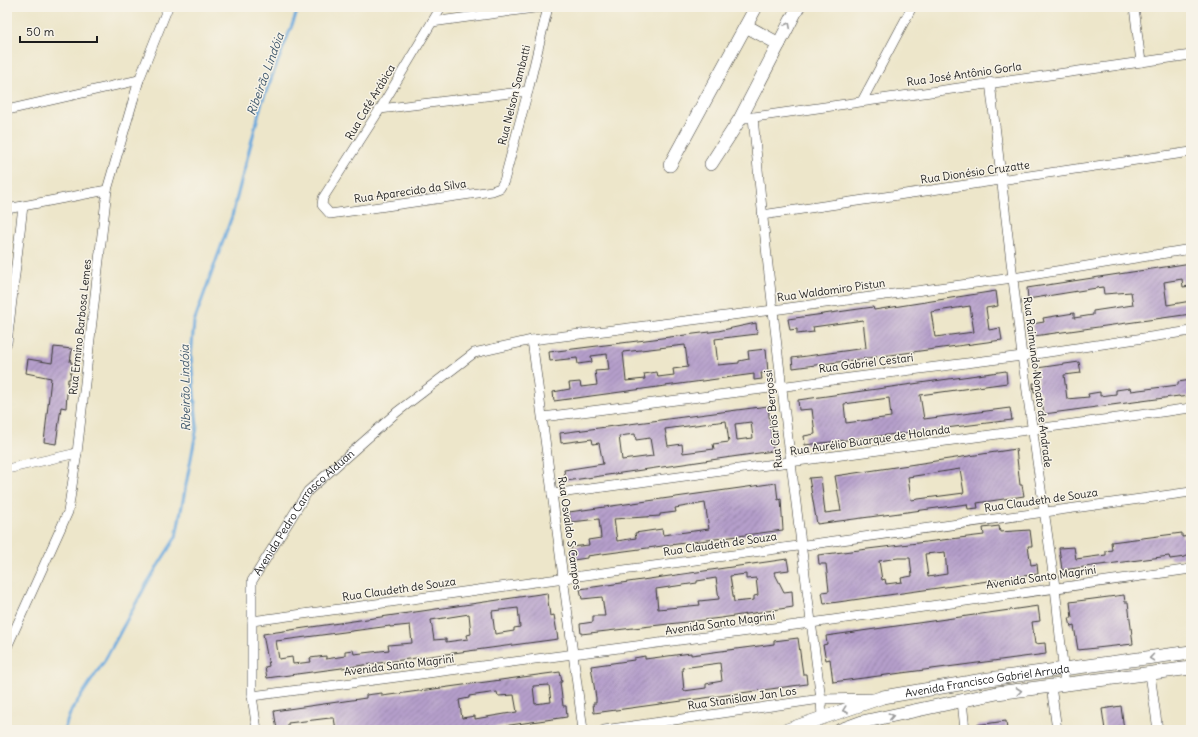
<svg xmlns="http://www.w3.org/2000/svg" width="1198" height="737" font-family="Delius,sans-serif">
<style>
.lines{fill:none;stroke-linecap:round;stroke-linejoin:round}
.stream{stroke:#6aa9dd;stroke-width:3}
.building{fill:url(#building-hatch);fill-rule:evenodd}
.street-casing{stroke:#3b3a36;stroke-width:10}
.secondary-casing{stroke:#3b3a36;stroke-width:14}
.street{stroke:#fff;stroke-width:9}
.secondary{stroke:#fff;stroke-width:13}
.oneway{stroke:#999}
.labels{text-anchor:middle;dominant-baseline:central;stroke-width:3;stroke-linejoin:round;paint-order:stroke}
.street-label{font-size:11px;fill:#1c1c1c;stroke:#f7f3e8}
.water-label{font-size:12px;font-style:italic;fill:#3b5469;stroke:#f7f3e8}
</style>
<defs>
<pattern id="building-hatch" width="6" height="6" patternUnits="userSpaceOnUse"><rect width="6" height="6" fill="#b59fcb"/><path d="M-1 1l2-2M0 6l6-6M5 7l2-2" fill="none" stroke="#9281a4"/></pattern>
</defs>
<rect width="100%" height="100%" fill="#f7f3e8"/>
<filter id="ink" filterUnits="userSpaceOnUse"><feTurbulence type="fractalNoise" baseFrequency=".025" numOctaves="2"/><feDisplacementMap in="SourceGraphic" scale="8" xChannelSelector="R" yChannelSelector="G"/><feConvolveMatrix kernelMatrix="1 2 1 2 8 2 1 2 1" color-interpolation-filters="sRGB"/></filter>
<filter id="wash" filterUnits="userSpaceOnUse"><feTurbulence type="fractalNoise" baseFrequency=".012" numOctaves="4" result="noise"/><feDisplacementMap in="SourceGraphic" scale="16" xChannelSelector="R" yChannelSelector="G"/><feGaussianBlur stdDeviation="0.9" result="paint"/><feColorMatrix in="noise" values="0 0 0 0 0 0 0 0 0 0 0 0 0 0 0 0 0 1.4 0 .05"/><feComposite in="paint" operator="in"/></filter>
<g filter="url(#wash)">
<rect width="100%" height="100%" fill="#ede6ca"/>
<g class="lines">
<path class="stream" d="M64,730L71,711L105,660L147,583L176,537L197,427L191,357L194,322L232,216L261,105L299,7"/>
</g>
<g id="blocks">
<path class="building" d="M1191,263V286L1183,287L1182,279L1164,282L1167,305L1191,301V314L1034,336L1032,324L1044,322L1043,318L1074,313V318L1093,315V311L1133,305L1131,292L1104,294L1103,287L1028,299L1027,288Z
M996,291L998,306L986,308L989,330L1000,328L1002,340L793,368L792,358L866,348L863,320L813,327L814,332L797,334V329L790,330L788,319L873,307L874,310ZM970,306L974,332L935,337L931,312Z
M756,323L757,334L715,339L718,365L739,363V361L749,359L748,351L766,349L768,373H761L762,379L754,380V374L554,401L553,392L570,389L569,383L580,382L581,387L597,385L595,371L609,370L607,354L591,356L592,362L578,364L577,358L550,361L549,352L718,331ZM685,345L688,367L673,369L674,375L658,377L657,372L644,374L645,379L626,381L623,352Z
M54,347L72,349L70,362H72L70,379H68L66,408L61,407L56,444L44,442L51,378L26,373L28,359L52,363Z
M1079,362L1081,373L1064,375L1067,399L1089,397L1088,394L1100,392V396L1116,394V390L1130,388L1131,391L1178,385V382L1191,380V396L1180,397L1179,396L1044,414L1040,391L1034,392L1033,383H1039L1037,368Z
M1006,371L1007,383L920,395L924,419L1010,408L1012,420L805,445L804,436L815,434L812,409L799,410L798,400ZM889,398L891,417L846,423L844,404Z
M768,406L773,451L566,481L564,470L603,464L599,443L593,444L592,439L561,443L560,433ZM726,421L729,442L713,444L714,449L683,453L682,444L668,446L665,429ZM751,422L753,438L737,440L735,424ZM635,434L636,440L650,438L653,456L622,460L619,436Z
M1016,449L1020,485H1022L1024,496L977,503L978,508L968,509L967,504L817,524L809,478L821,477L825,513L841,511L835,476ZM960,469L964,493L911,500L908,477Z
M776,483L778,500L781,499L783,530L587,556V558L573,560L571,547L589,545L588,540L601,538L599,519L571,522L569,512ZM705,503L709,529L663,535L662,529L635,533L636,538L617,541L614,519L660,516V514L676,512L675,508Z
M999,526L1000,532L1030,530L1032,546H1028L1031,565L1037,564L1038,574L824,604L822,592L829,591L826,564H819L818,555L984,535L983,528ZM945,552L947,574L928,577L925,554ZM898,558H910L912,576L901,578L902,582L886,584L885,579L882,580L879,561Z
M1182,533V537L1191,536V554L1185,557L1170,559L1169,556L1062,570L1059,548L1074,547L1076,559L1106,555V551L1112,550L1111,542Z
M787,559L789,570L774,572L784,592L792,591L793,607L721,618L581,634L580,624L593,622V616H605L602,597L582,599L580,589ZM746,574V579L756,578L758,595L754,596V600L734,602L730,576ZM716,578L719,599L699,601L700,605L658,609L656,589L697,583V581Z
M547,593L550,616L554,615L558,639L267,678L265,667L269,666L263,634ZM518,608L520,627L514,628V631L495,634L492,611ZM469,614L471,634L467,635L468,639L446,642V639L434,640L431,620ZM410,625L412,643L388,645L389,650L354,654L353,650L345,651V656L326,659V656L310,658L311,662L293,664L292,657L279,659L276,641L390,626V627Z
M1124,595L1125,602H1128L1133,644L1078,650L1074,626L1071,627L1069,618H1072L1070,602Z
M1038,606L1040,621L1032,622L1035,644L1045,643L1046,654L833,682L830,659L826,660L823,645L827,644L826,636Z
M798,638L803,674H806L807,684L594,713L593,703H596V698L591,666L634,660V658L645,656V659L691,653V655L774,644V641ZM720,663L722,681L706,684V688L684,691L682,668Z
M560,672L562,682H560L563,706H566L567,717L475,730H336L334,718H330L288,723V730H277L274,711L366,698V695L382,693V696ZM549,685L551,702L535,704L533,686ZM497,692L498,696L514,695L517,712L475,719V716L462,718L459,700L469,698V696Z
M1121,706L1124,730H1105L1102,709Z
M1006,721L1007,730H977V725Z"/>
</g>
</g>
<g filter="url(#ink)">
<use href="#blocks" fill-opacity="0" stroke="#3b3a36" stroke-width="1"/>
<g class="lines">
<g class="street-casing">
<g id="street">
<path d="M441,7L380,109L323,198L322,205L330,214L492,191L500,188L504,181L528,91L548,7"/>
<path d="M1134,7L1141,62"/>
<path d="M432,22L542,7"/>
<path d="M990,82L1022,356L1055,587L1065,685"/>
<path d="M862,101L912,7"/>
<path d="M380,109L528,91"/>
<path d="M7,110L139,80"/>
<path d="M753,117C771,312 796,506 821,699L822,718"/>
<path d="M747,118L1191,55"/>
<path d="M7,209L107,190"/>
<path d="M762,215L1191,152"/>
<path d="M532,340L583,730"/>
<path d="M7,343L23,206"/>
<path d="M543,417L1022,356L1191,331"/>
<path d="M7,469L77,453"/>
<path d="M552,494L1191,408"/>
<path d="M252,621L1191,492"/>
<path d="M7,647L68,512L77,453L107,190L139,80L168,7"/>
<path d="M1150,674L1158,730"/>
<path d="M1051,686L1057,730"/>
<path d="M252,696L811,623L1191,569"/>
<path d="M962,701L965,730"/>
<path id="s1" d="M257,730L252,696V581L308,491L397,412L474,353L532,340L773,310L1013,278L1191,249"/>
<path d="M604,730L821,699L872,698"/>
</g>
</g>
<g class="secondary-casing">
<g id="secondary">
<path d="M746,26L779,44"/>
<path d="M711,164L740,119L798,7"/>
<path d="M670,165L756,7"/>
<path id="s2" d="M787,730L883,697L989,679L1191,652"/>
<path d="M840,730L862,722L997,693L1191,668"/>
</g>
</g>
<use href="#street" class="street"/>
<use href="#secondary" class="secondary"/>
</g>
<defs><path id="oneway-chevron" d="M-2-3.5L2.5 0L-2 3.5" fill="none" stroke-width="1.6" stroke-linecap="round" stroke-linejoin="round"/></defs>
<g class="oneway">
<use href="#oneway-chevron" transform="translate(788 25) rotate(-63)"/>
<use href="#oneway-chevron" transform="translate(1152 658) rotate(172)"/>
<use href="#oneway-chevron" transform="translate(1019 691) rotate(-7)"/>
<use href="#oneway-chevron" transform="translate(845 710) rotate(161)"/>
<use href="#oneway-chevron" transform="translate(891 716) rotate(-12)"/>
</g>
</g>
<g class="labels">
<g class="street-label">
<text transform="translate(964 74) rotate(-8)">Rua José Antônio Gorla</text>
<text transform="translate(514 95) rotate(-76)">Rua Nelson Sambatti</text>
<text transform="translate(370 102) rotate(-59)">Rua Café Arábica</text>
<text transform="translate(975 172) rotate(-8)">Rua Dionésio Cruzatte</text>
<text transform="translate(410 191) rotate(-8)">Rua Aparecido da Silva</text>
<text transform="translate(831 290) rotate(-8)">Rua Waldomiro Pistun</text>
<text transform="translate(80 327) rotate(-84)">Rua Ermino Barbosa Lemes</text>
<text transform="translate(866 363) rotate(-7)">Rua Gabriel Cestari</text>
<text transform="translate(1038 382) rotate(83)">Rua Raimundo Nonato de Andrade</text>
<text transform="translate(773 419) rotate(-96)">Rua Carlos Bergossi</text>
<text transform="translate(870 440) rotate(-8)">Rua Aurélio Buarque de Holanda</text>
<text transform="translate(1041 500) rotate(-8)">Rua Claudeth de Souza</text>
<text stroke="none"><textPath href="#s1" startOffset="236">Avenida Pedro Carrasco Alduan</textPath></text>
<text transform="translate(570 533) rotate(82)">Rua Osvaldo S Campos</text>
<text transform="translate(720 544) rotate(-8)">Rua Claudeth de Souza</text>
<text transform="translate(1041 577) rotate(-8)">Avenida Santo Magrini</text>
<text transform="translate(399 589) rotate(-8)">Rua Claudeth de Souza</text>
<text transform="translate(720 623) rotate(-8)">Avenida Santo Magrini</text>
<text transform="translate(399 665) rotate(-7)">Avenida Santo Magrini</text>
<text stroke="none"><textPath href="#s2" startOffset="207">Avenida Francisco Gabriel Arruda</textPath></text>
<text transform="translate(742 698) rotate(-8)">Rua Stanislaw Jan Los</text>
</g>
<g class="water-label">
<text transform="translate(265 74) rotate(-70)">Ribeirão Lindóia</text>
<text transform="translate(185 388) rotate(-91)">Ribeirão Lindóia</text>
</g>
</g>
<rect width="1198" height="737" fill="none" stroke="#f7f3e8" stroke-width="24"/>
<path d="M20 36v6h77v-6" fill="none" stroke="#1c1c1c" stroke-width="2"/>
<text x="26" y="36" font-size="12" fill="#1c1c1c" stroke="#f7f3e8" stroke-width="3" paint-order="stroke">50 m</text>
</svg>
